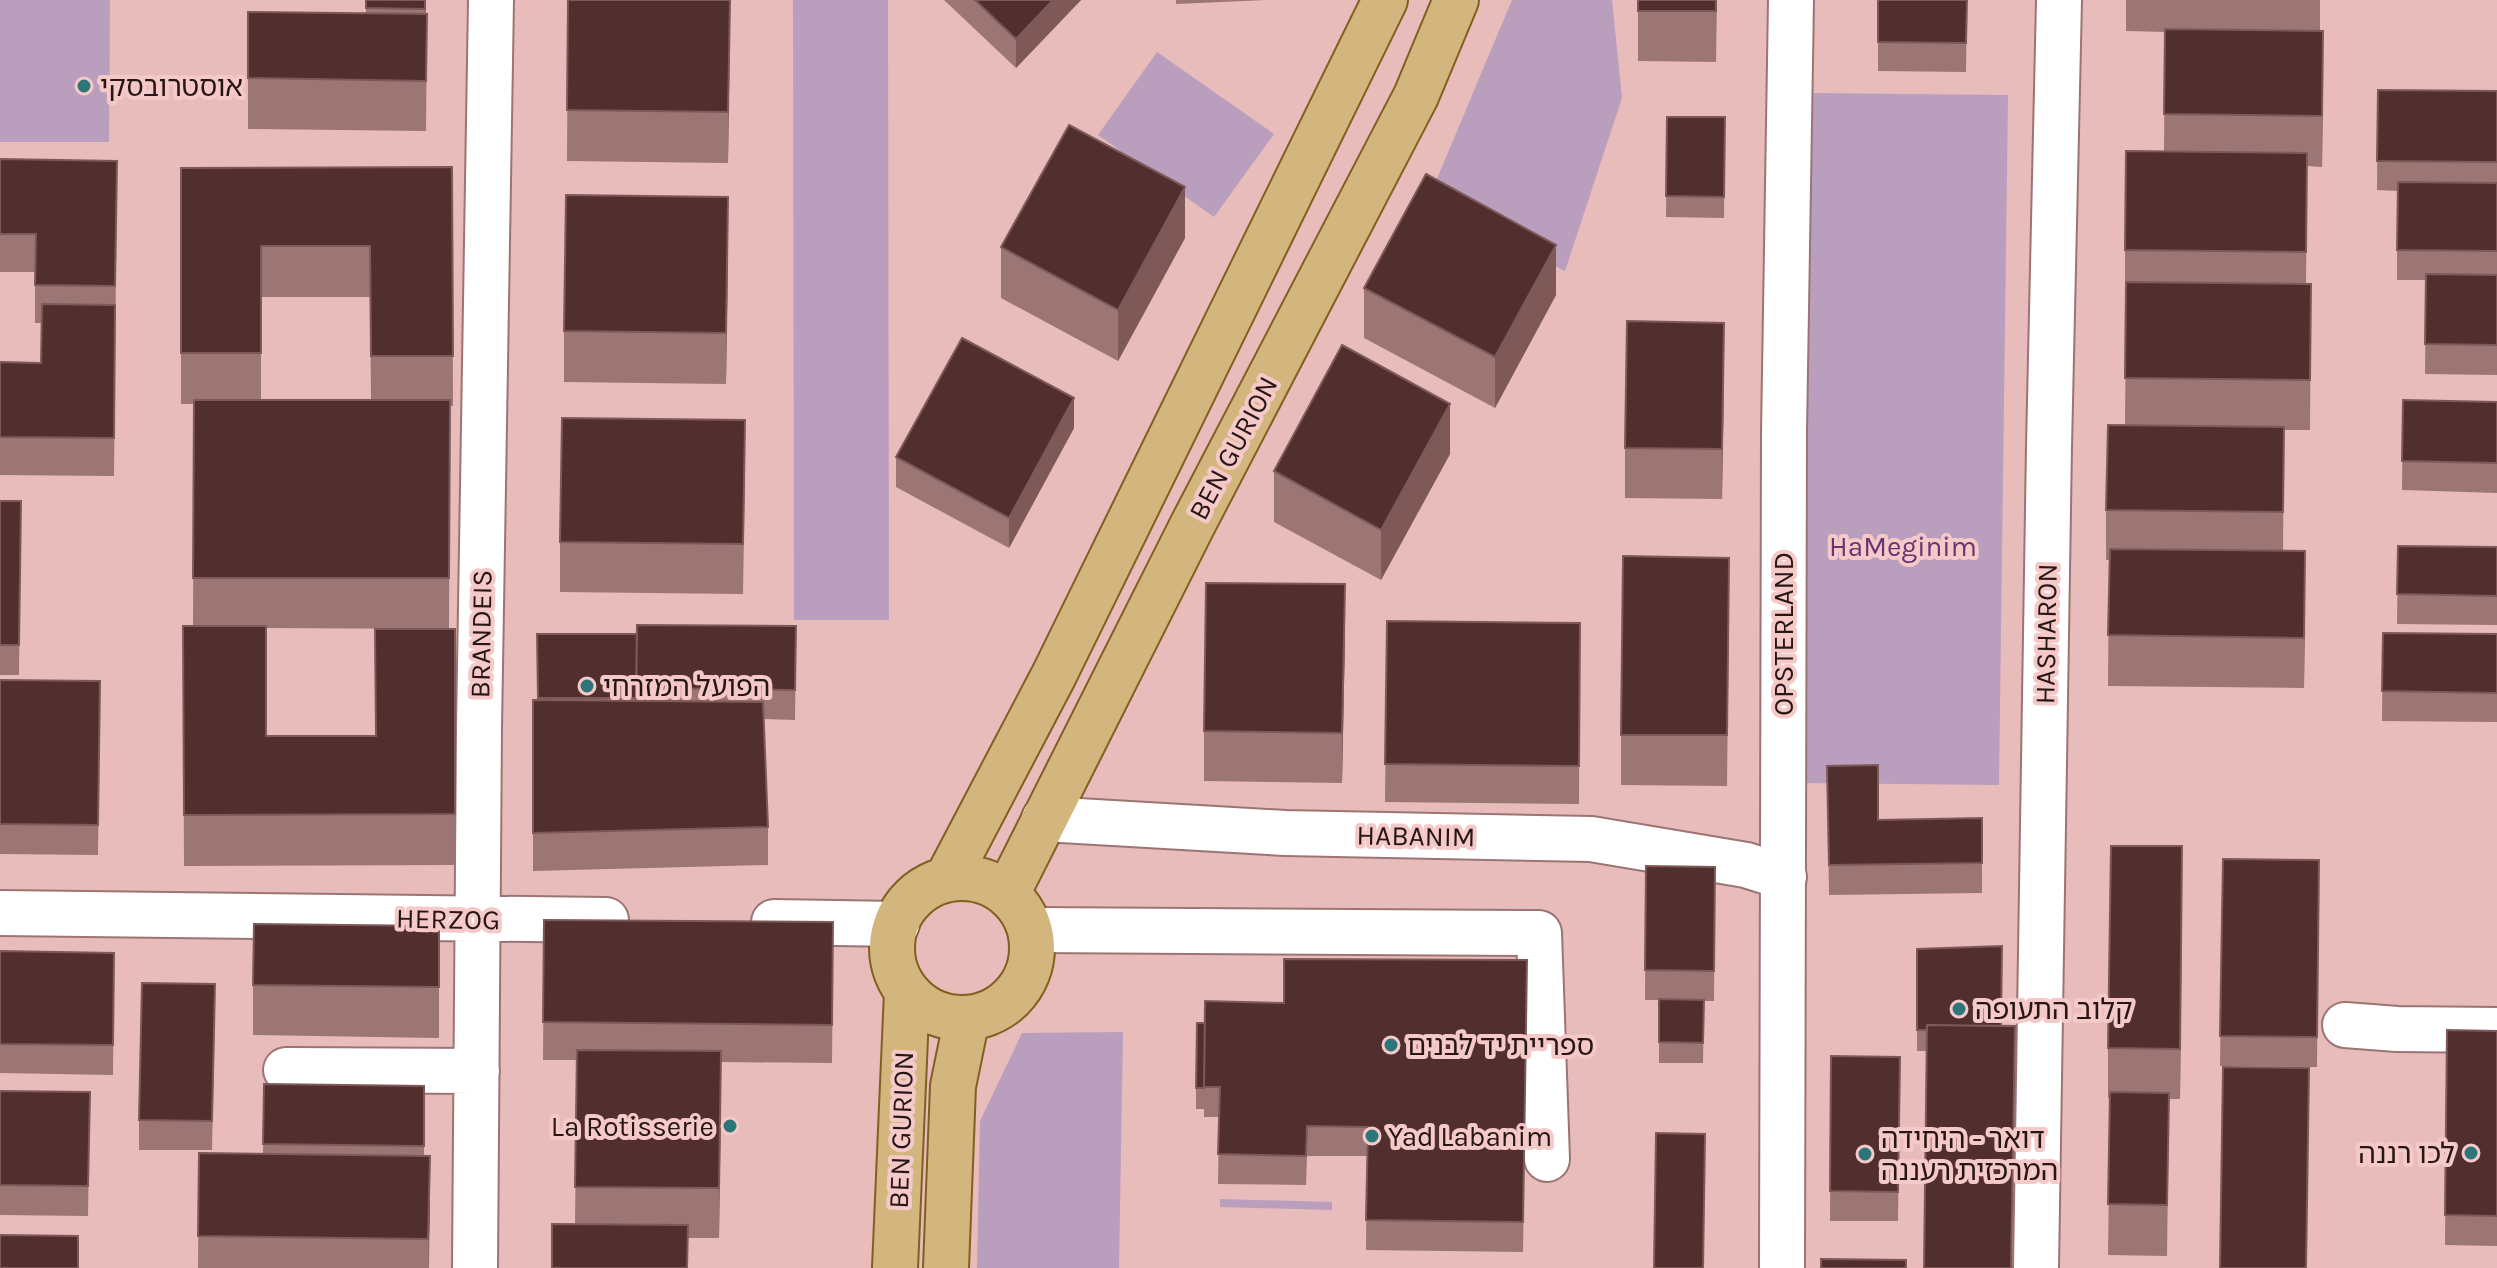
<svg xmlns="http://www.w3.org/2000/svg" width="2497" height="1268" font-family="Karla,'Noto Sans Hebrew',sans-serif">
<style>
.green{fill:#b99ebe}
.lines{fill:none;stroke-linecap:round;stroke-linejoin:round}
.minor-casing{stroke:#9c7473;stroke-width:48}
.major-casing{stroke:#825f20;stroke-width:48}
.minor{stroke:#fff;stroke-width:44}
.major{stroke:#d2b67d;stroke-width:44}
.wall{fill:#9c7674;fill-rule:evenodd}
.shaded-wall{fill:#7e5958}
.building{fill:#512f2e;stroke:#7e5958;stroke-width:2}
.poi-dot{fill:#2c767a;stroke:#f5c9c7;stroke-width:3}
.labels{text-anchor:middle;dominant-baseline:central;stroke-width:8;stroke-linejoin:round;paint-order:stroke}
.poi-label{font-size:28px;fill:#261716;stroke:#f5c9c7;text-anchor:start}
.street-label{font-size:28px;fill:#261716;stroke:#f5c9c7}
.park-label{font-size:28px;fill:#693473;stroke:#f5c9c7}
</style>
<rect width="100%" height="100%" fill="#e8bcba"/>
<path class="green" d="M0,0H110L109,142H0Z
M793,0H888L889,620H794Z
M1512,0H1612L1622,98L1565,271L1428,200Z
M1157,52L1274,134L1214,217L1098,135Z
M1810,93L2008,95L1999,785L1801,783Z
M1123,1032L1119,1268H977L980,1121L1022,1033Z
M1220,1199L1332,1202V1210L1220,1207Z"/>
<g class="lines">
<g class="minor-casing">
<path id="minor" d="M1044,819L1285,833L1591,839L1746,865L1784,877
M0,913L606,920
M774,922L897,924
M1031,930L1539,933L1547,1159
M2345,1025L2397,1029L2497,1030
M286,1070L477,1071
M475,1268L479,728L491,0
M1782,1268L1784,433L1791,0
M2036,1268L2049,446L2059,0"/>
</g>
<g class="major-casing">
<path id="major" d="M892 948a70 70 0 1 1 140 0a70 70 0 1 1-140 0Z
M947,879L1054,675L1385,0
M1007,894L1193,524L1416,96L1456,0
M895,1268L907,992
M946,1268L953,1086L967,1018"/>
</g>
<use href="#minor" class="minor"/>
<use href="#major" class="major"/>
</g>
<path class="wall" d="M366,0H426V14H427L426,131L248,129V12L366,14Z
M568,0H730L728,163L567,161Z
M944,0H1081L1016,68Z
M1176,0H1266L1176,4Z
M1638,0H1717L1716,62L1638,61Z
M1967,0L1966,72L1878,71V42Z
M2126,0H2320V31L2323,81L2322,167L2307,166L2306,284H2311L2310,430H2284L2283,551L2305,602L2304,688L2108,686L2109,560H2106V510L2125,426L2126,301H2125V250L2164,152L2165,32L2126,31Z
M2378,90L2497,91V375L2425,374L2426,280H2397V191L2377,190Z
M1667,117H1725L1724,218L1666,217Z
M0,159L117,161L114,476L0,475V362L41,363V323H35V272H0Z
M452,167L453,406H450L449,629H455V865L184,866L183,626H193L194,404H181V168ZM261,297H370L371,400H261ZM266,628L434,629L375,736H266Z
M1185,238L1118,361L1001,298V247Z
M728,248L726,384L564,382V331Z
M1364,288L1556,295L1495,408L1364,338Z
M1724,373L1722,499L1625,498V448Z
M2403,400L2497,402V493L2402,490Z
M1074,428L1009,548L896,487V457Z
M1450,454L1381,580L1274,522V471Z
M745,471L743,594L560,592V542Z
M0,501H21L19,675H0Z
M2398,546L2497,547V625L2397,624Z
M1729,608L1727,786L1621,785V735Z
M1387,621L1580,623L1579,804L1385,802Z
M796,626L795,720L764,719L768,827V865L533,871V700H537V634H637Z
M2383,633L2497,634V722L2382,721Z
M1345,635L1342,783L1204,781V731Z
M0,680L100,681L98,855L0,854Z
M1827,766L1878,820L1982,818V893L1829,895Z
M2223,859L2319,860L2317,1067L2220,1066Z
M1646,866L1715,867L1714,1001H1704L1703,1063H1659V1000H1645Z
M2182,897L2180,1099H2169L2167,1256L2108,1255L2110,1098H2108V1048Z
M544,920L833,960L832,1063L721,1062L719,1238H688L575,1224L577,1060H543Z
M439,926V1038L253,1035V985Z
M1917,949L2001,1026L1927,1051H1917Z
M0,951L114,953L113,1075L0,1073Z
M1527,960L1523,1252L1366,1250L1367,1156H1307L1306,1185L1218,1184L1219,1117H1204V1109H1196V1088L1205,1023L1284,1003Z
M215,1014L212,1150H139V1120Z
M2447,1030L2497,1031V1246L2445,1245Z
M1831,1056L1900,1057L1898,1221H1830Z
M264,1084L424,1086V1156L430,1207L429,1268H198L199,1153L263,1154Z
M0,1091L90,1092L88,1216L0,1215Z"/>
<path class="shaded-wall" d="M730,0V24L728,163V112Z
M1053,0H1081L1016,68V39Z
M2323,31V81L2322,167V116Z
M1185,187V238L1118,361V310Z
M728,197V248L726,384V333Z
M1556,245V295L1495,408V357Z
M1724,323V373L1722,499V449Z
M1074,398V428L1009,548V518Z
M1450,404V454L1381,580V530Z
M2305,551V602L2304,688V638Z
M1345,584V635L1342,783V733Z
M2182,846V897L2180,1099V1049Z
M721,1051V1102L719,1238V1188Z
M430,1156V1207L428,1268Z"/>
<path class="building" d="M366,0H425V9L366,8Z
M568,0H730L728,112L567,110Z
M975,0H1053L1016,39Z
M1638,0H1716V11H1638Z
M1878,0H1967L1966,43L1878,42Z
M248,12L427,14L426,81L248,78Z
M2165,29L2323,31L2322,116L2164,114Z
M2378,90L2497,91V162L2377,161Z
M1667,117H1725L1724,197L1666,196Z
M1069,125L1185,187L1118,310L1001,247Z
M2126,151L2307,153L2306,252L2125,250Z
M0,159L117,161L115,286L35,285L36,234H0Z
M452,167L453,356H371L370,246H261V353H181V168Z
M1426,174L1556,245L1495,357L1364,288Z
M2398,182L2497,183V251L2397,250Z
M566,195L728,197L726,333L564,331Z
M2426,274L2497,275V345L2425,344Z
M2126,282L2311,284L2310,380L2125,378Z
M42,304L115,305L114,438L0,437V362L41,363Z
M1627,321L1724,323L1722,449L1625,448Z
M962,338L1074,398L1009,518L896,457Z
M1342,345L1450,404L1381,530L1274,471Z
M194,400H450L449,578H193Z
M2403,400L2497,402V463L2402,461Z
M562,418L745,420L743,544L560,542Z
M2108,425L2284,427L2283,512L2106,510Z
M0,501H21L19,645H0Z
M2398,546L2497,547V596L2397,594Z
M2110,549L2305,551L2304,638L2108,635Z
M1623,556L1729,558L1727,735H1621Z
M1206,583L1345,584L1342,733L1204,731Z
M1387,621L1580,623L1579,766L1385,764Z
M637,625L796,626L795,690L636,688Z
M183,626H266V736H376L375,629H455V814L184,815Z
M2383,633L2497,634V693L2382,691Z
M537,634H637L636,698H538Z
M0,680L100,681L98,825L0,824Z
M533,700L763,702L768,827L533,833Z
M1878,765V820L1982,818V863L1829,865L1827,766Z
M2111,846H2182L2180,1049L2108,1048Z
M2223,859L2319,860L2317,1037L2220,1036Z
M1646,866L1715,867L1714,971L1645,970Z
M544,920L833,922L832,1025L543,1022Z
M254,924L439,926V987L253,985Z
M2002,946L2001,1026L1927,1025V1030H1917V949Z
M0,951L114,953L113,1045L0,1044Z
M1284,959L1527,960L1523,1222L1366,1220L1368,1127L1307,1126L1306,1156L1218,1154L1220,1087H1204L1205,1001L1284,1003Z
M142,983L215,984L212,1121L139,1120Z
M1659,999L1704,1000L1703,1043L1659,1042Z
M1197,1023H1205L1204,1088H1196Z
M1927,1025L2015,1026L2011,1268H1924Z
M2447,1030L2497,1031V1216L2445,1215Z
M577,1050L721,1051L719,1188L575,1187Z
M1831,1056L1900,1057L1898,1192L1830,1191Z
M2223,1067L2309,1068L2306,1268H2220Z
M264,1084L424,1086V1146L263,1144Z
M0,1091L90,1092L88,1186L0,1185Z
M2110,1092L2169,1093L2167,1205L2108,1204Z
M1656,1133L1705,1134L1703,1268H1654Z
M199,1153L430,1156L428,1239L198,1236Z
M552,1224L688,1225L687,1268H552Z
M0,1235L78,1236V1268H0Z
M1821,1259L1906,1260V1268H1821Z"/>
<g class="poi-dot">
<circle cx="84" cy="86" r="8"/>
<circle cx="587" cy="686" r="8"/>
<circle cx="1959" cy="1009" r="8"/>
<circle cx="1391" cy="1045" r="8"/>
<circle cx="730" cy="1126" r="8"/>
<circle cx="1372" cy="1136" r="8"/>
<circle cx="2471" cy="1153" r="8"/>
<circle cx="1865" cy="1154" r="8"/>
</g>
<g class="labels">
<g class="poi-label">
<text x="100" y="86">אוסטרובסקי</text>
<text x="603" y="686">הפועל המזרחי</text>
<text x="1975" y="1009">קלוב התעופה</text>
<text x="1407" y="1045">ספריית יד לבנים</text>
<text x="714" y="1126" text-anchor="end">La Rotisserie</text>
<text x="1388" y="1136">Yad Labanim</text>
<text x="1881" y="1138">דואר - היחידה<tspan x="1881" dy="32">המרכזית רעננה</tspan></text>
<text x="2455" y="1153" text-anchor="end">לכו רננה</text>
</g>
<g class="street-label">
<text transform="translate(1233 448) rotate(-62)">BEN GURION</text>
<text transform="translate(481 634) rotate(-89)">BRANDEIS</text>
<text transform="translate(1783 634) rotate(-90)">OPSTERLAND</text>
<text transform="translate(2046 634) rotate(-89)">HASHARON</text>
<text transform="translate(1416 836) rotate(1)">HABANIM</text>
<text transform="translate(448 919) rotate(1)">HERZOG</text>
<text transform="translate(901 1130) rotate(-88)">BEN GURION</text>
</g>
<g class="park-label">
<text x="1903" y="546">HaMeginim</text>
</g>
</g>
</svg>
